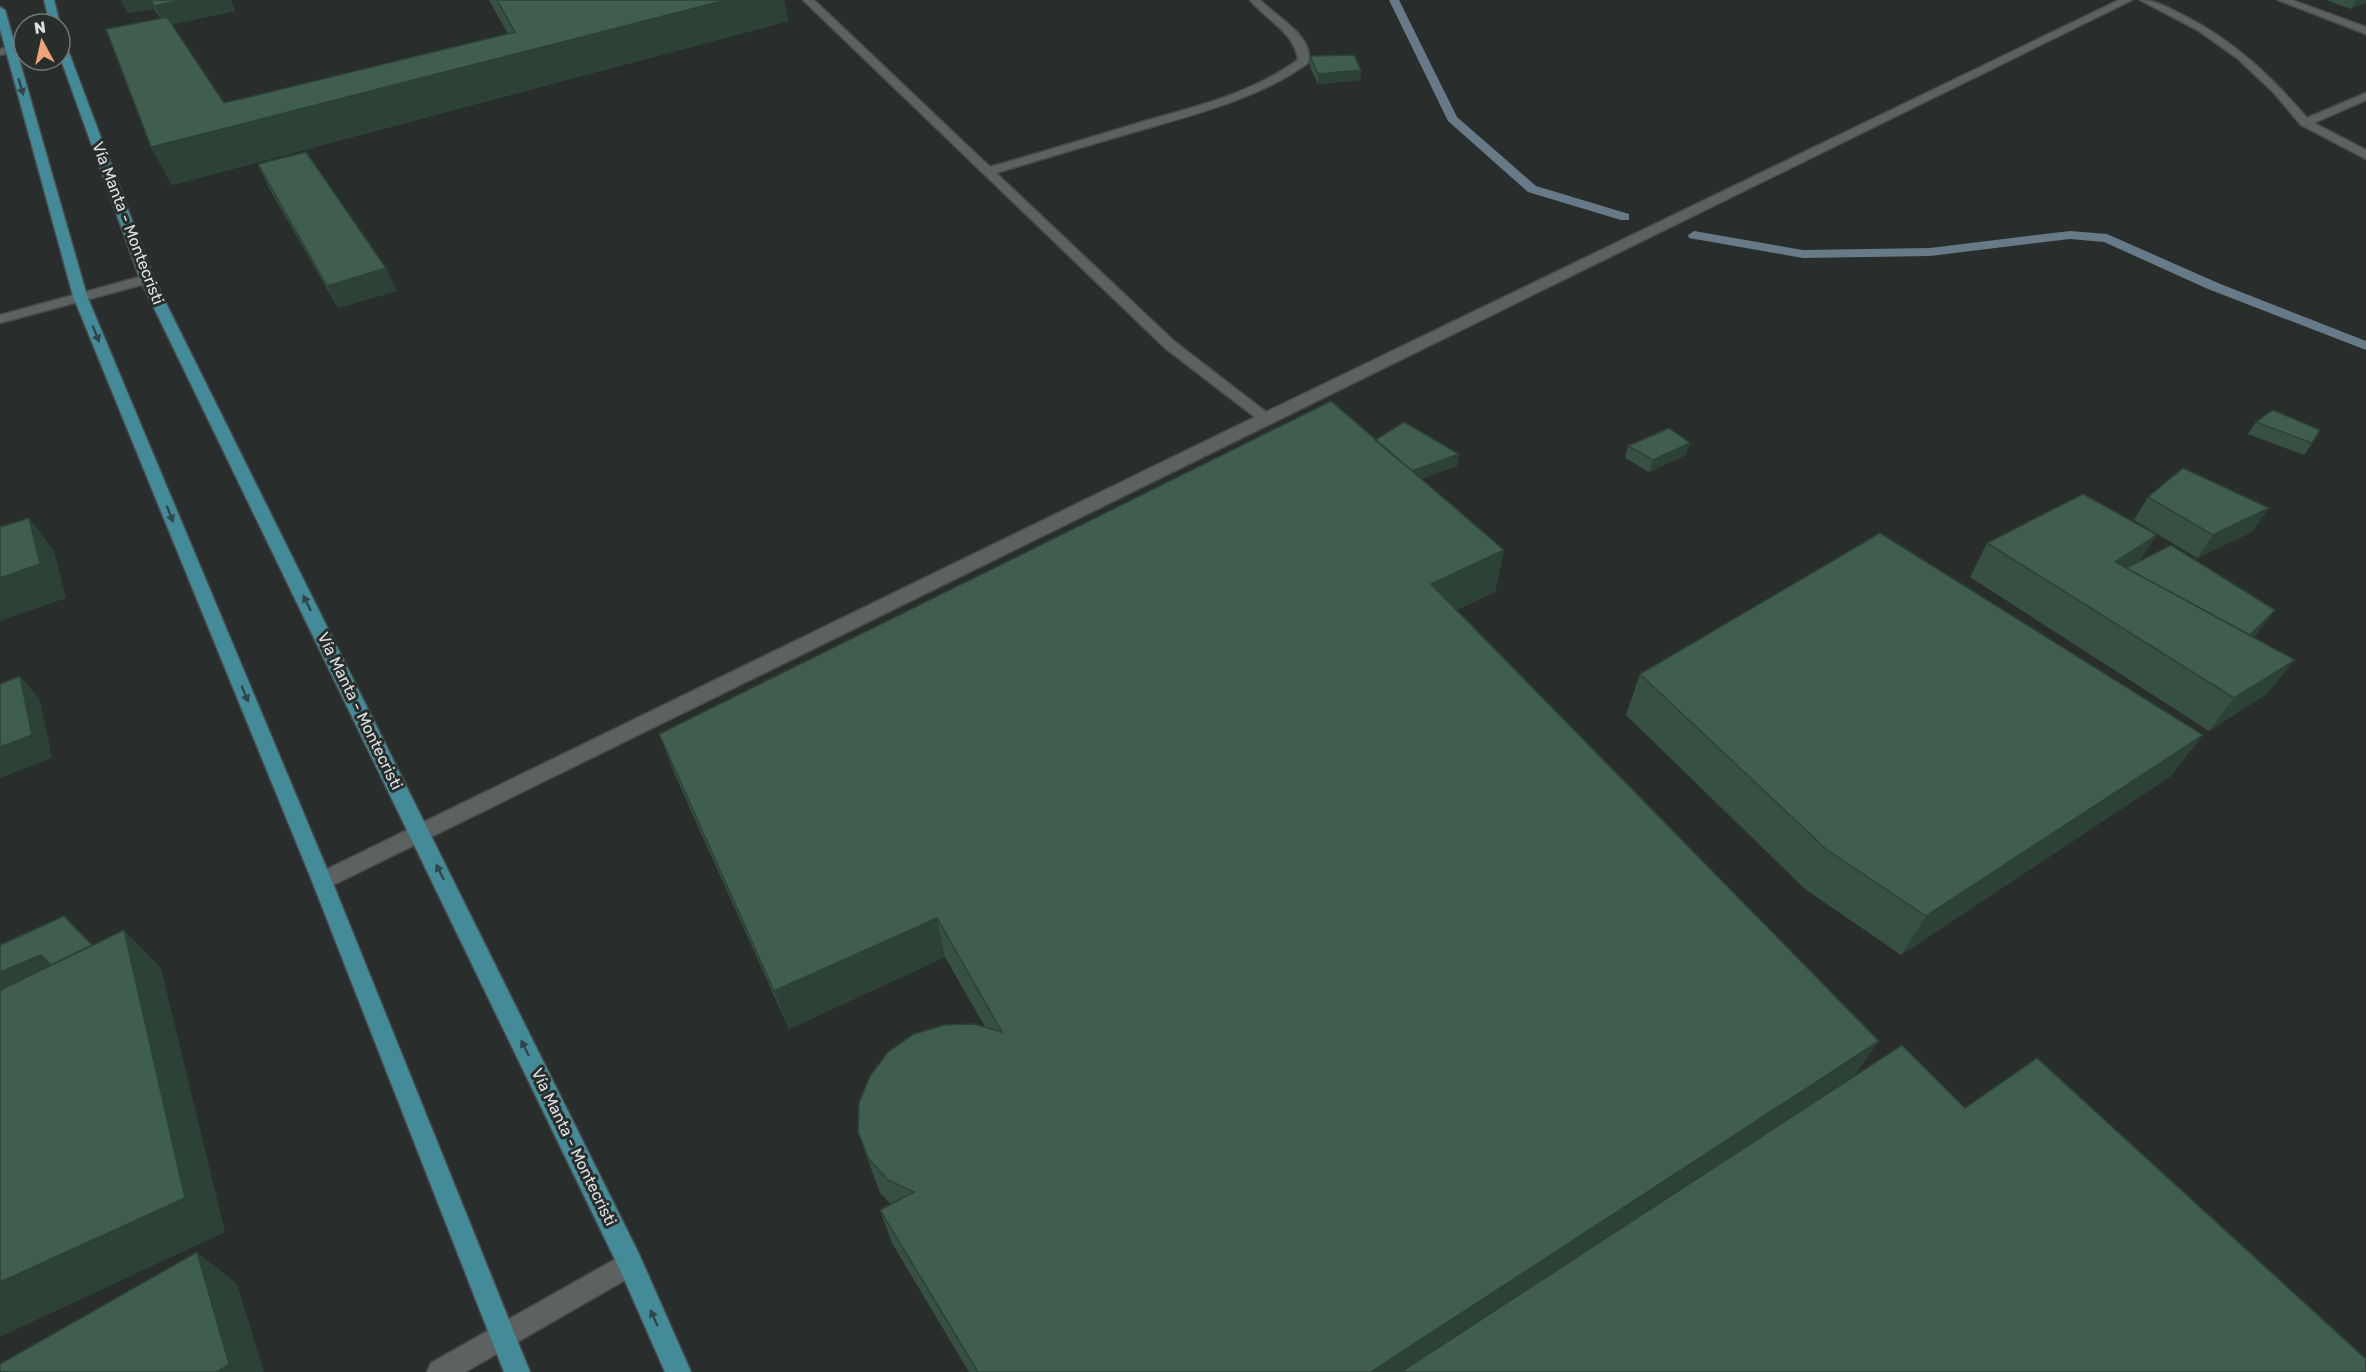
<svg xmlns="http://www.w3.org/2000/svg" width="2366" height="1372" font-family="Rubik,sans-serif">
<style>
.lines{fill:none;stroke-linecap:round;stroke-linejoin:round}
.stream{fill:#677a88;fill-rule:evenodd}
.minor-casing{stroke:#474b4b;stroke-width:3}
.major-casing{stroke:#474b4b;stroke-width:3}
.minor{fill:#5d6261;fill-rule:evenodd}
.major{fill:#448b99;fill-rule:evenodd}
.wall{fill:#365142}
.shaded-wall{fill:#2c4236}
.building{fill:#3f5e4d;stroke:#2c4236;stroke-width:1.5}
.oneway{fill:#304548}
.labels{text-anchor:middle;dominant-baseline:central;stroke-width:6;stroke-linejoin:round;paint-order:stroke}
.street-label{font-size:16px;fill:#dfe2e2;stroke:#292e2d}
</style>
<rect width="100%" height="100%" fill="#292e2d"/>
<g class="lines">
<path class="stream" d="M1389,0H1399L1457,117L1536,186L1629,214V220H1621L1528,192L1448,121Z
M1694,231L1803,250L1930,248L2070,231L2107,234L2218,283L2366,341V350L2208,289L2104,242L2070,239L1930,256L1803,258L1689,238L1688,235Z"/>
<g class="minor-casing">
<path id="minor" d="M803,0H814L990,167C1042,152 1093,137 1145,121C1199,106 1252,93 1298,60C1295,32 1266,20 1250,0H1260C1275,16 1316,37 1308,63C1262,96 1209,110 1155,126C1102,141 1049,157 996,173L1175,342L1266,412L2119,0H2132L329,887L322,889L315,887L312,881L315,875L1255,417L1165,348Z
M2140,0C2156,0 2168,8 2183,15C2233,40 2271,76 2307,118L2366,93V100L2314,123L2366,150V159L2301,125L2274,93L2237,58L2199,31Z
M2278,0H2292L2366,27V34Z
M24,44V50L0,55V49Z
M147,275L152,276V282L0,323V315Z
M630,1251L639,1254L642,1263L639,1272L465,1372H427L431,1363Z"/>
</g>
<g class="major-casing">
<path id="major" d="M44,0H54L60,24H50Z
M0,7L5,10L87,296L332,881L530,1372H504L312,881L73,296L0,29Z
M60,39L65,42L154,279L639,1254L691,1372H665L621,1272L140,279L60,57Z"/>
</g>
<use href="#minor" class="minor"/>
<use href="#major" class="major"/>
</g>
<path class="wall" d="M121,0H231L235,11L172,24L224,103L508,34L489,0H784L788,21L172,185L151,147L160,18L154,9L128,13Z
M2326,0H2366L2351,9Z
M1310,56L1361,70L1360,80L1318,84L1310,67Z
M258,164L386,268L396,291L338,308L268,186Z
M2256,422L2312,443L2304,455L2248,434Z
M1375,440L1459,454L1457,466L1421,479L1504,550L1495,592L1456,610L1855,1076L1965,1108L2366,1372H969L892,1243L880,1210L891,1204L880,1193L858,1132L985,1027L945,957L789,1029L675,775L659,734Z
M1628,446L1686,455L1649,472L1625,458Z
M2148,497L2252,532L2197,558L2134,520Z
M1987,543L2140,561L2257,634L2253,637L2268,693L2209,731L1970,577Z
M1640,674L2171,776L1901,955L1805,889L1626,715Z"/>
<path class="shaded-wall" d="M121,0H150L154,9L128,13Z
M183,0H231L235,11L165,26L154,6Z
M726,0H784L788,21L172,185L151,147Z
M2356,0H2366V3L2351,9Z
M1361,70L1360,80L1318,84V74Z
M386,268L396,291L338,308L327,286Z
M1690,443L1686,455L1649,472L1653,460Z
M1459,454L1457,466L1399,487L1401,475Z
M2269,508L2252,532L2197,558L2213,535Z
M29,518L54,551L66,598L0,621V578Z
M2157,535L2135,568L2126,575L2115,562Z
M1504,550L1495,592L1424,626L1431,584Z
M2275,610L2257,634L2228,663L2246,640Z
M2295,660L2268,693L2209,731L2234,698Z
M20,676L40,700L52,758L0,778V747Z
M2203,735L2171,776L1901,955L1926,916Z
M64,916L128,982L0,1005V972Z
M937,918L945,957L789,1029L774,991Z
M124,930L161,968L225,1232L0,1337V1282Z
M1879,1041L1853,1078L1407,1372H1371Z
M197,1252L237,1284L264,1372H217Z"/>
<path class="building" d="M151,0H183L154,6Z
M497,0H726L151,147L106,29L167,17L224,103L515,32Z
M1354,55L1361,70L1318,74L1310,56Z
M306,152L386,268L327,286L258,164Z
M1331,401L1504,550L1431,584L1879,1041L1371,1372H978L880,1210L914,1192L888,1180L868,1158L858,1132L859,1103L870,1076L888,1052L914,1034L944,1025L974,1024L1002,1032L937,918L774,991L659,734Z
M2273,410L2320,430L2312,443L2256,422Z
M1404,422L1459,454L1412,471L1375,440Z
M1669,428L1690,443L1653,460L1628,446Z
M2183,468L2269,508L2213,535L2148,497Z
M2083,494L2157,535L2115,562L2295,660L2234,698L1987,543Z
M29,518L40,564L0,578V527Z
M1880,533L2203,735L1926,916L1826,849L1640,674Z
M2171,545L2275,610L2250,635L2126,568Z
M20,676L32,735L0,747V684Z
M64,916L92,945L51,965L41,955L0,972V945Z
M124,930L185,1198L0,1282V990Z
M1902,1045L1965,1108L2037,1058L2366,1359V1372H1401Z
M197,1252L229,1364L217,1372H0V1364Z"/>
<defs><path id="oneway-solid" d="M-6-.8H1V-3.2L6.5 0L1 3.2V.8H-6Z" transform="scale(1.5)"/></defs>
<g class="oneway">
<use href="#oneway-solid" transform="translate(21 87) rotate(74)"/>
<use href="#oneway-solid" transform="translate(96 334) rotate(68)"/>
<use href="#oneway-solid" transform="translate(170 514) rotate(68)"/>
<use href="#oneway-solid" transform="translate(307 603) rotate(-116)"/>
<use href="#oneway-solid" transform="translate(245 694) rotate(68)"/>
<use href="#oneway-solid" transform="translate(440 872) rotate(-116)"/>
<use href="#oneway-solid" transform="translate(525 1048) rotate(-116)"/>
<use href="#oneway-solid" transform="translate(654 1318) rotate(-114)"/>
</g>
<g class="labels">
<g class="street-label">
<text transform="translate(128 223) rotate(69)">Vía Manta - Montecristi</text>
<text transform="translate(360 711) rotate(64)">Vía Manta - Montecristi</text>
<text transform="translate(574 1147) rotate(64)">Vía Manta - Montecristi</text>
</g>
</g>
<g transform="translate(42 42) rotate(352)"><circle r="28" fill="#292e2d" stroke="#727675" stroke-width="1.5"/>
<path d="M0-4.5L10 22L0 15L-10 22Z" fill="#efa377"/>
<text y="-9" font-size="16" font-weight="bold" text-anchor="middle" fill="#dfe2e2">N</text>
</g>
</svg>
